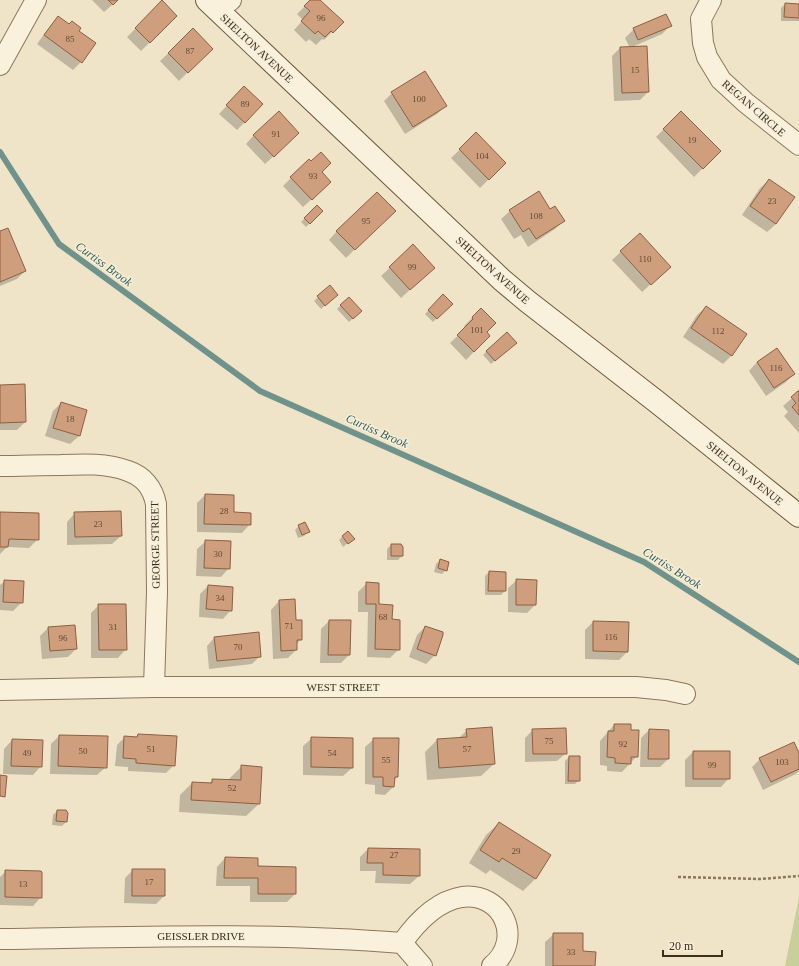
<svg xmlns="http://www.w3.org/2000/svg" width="799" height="966" font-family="Georgia,serif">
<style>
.green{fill:#c9cf9b}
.shadow{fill:#0003}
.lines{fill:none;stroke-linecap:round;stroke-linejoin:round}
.stream{stroke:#6f938a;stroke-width:6}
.building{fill:#cf9f7d;stroke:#8d5f41}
.minor-casing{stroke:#8d765c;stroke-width:22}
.secondary-casing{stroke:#6f573f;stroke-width:24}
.path{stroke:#8d765c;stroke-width:2.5;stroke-dasharray:3 2;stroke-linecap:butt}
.minor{stroke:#faf1dc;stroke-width:20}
.secondary{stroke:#faf1dc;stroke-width:22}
.labels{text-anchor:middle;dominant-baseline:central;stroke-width:3;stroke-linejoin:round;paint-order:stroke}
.number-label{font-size:9px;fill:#624a37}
.street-label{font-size:11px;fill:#3d2e20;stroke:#f7eed8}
.water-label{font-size:12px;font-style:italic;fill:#2f5d5a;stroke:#f7eed8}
</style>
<rect width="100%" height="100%" fill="#f0e4c8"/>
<path class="green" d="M799,897V966H785Z"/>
<path class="shadow" d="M92,0H118L104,12Z
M311,0H319L342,22L324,40L322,39L316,45L309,39L306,42L294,30L303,20L297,14Z
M162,2L176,16L141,51L127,37Z
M785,4L799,5V21H781V8Z
M58,17L77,31L81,62L73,70L37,44L50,26Z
M670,26L662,34L632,47L648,92L640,100L614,101L612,56L620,48H630L625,38L634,29Z
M193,30L211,49L179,81L160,61Z
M392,93L446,105L437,114L405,134L384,101Z
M236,96L245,122L237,130L219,114Z
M681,112L720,151L694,177L656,137Z
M476,134L505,163L480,188L451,158Z
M254,135L290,141L265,164L246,144Z
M321,172L322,190L303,207L283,186L291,178Z
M769,180L776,224L767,232L742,215L760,188Z
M317,206L322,211L306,227L301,222Z
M550,210L563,221L555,229L528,247L521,235L514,239L501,219L510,211Z
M386,219L346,258L329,240L337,231Z
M0,232L25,271L17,279L0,286Z
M640,234L661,275L642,292L612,260Z
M413,246L425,276L401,298L381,276Z
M330,286L333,298L321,309L314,301Z
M443,296L451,304L433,322L425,314Z
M341,305L357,315L349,322L337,309Z
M706,307L745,334L731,356L723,364L683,337L697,315Z
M481,309L485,333L489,336L466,360L450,343L466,328L464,326Z
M511,346L491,364L483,355L487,351Z
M777,349L794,374L786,382L766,396L749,371L757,362Z
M0,386L25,422L17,430H0Z
M799,392V433L784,416L788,412L783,406Z
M61,403L79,436L70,444L45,436L53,411Z
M205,495L233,513L250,524L242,533L197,532V503Z
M0,513L38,539L29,548L7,547L0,554Z
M75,513L121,536L112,544L67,545V522Z
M299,526L308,532L304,536L298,538L295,530Z
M342,537L349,542L343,547L339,540Z
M206,541L229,568L221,577L196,576L197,549Z
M391,545L402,556L398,560H387V549Z
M440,560L446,570L442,574L434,572L436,564Z
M489,572L505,591L501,595H485V576Z
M517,580L535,605L527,613L508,612V588Z
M5,581L22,602L13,611L0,610V585Z
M367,583L378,605L391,620L399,649L390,658L367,657L368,612H358V592Z
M208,586L231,610L223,619L199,617L200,594Z
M294,600L295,621L301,639L296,645V650L288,658L273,659L271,610L279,601Z
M99,605L126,649L118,658H91V613Z
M329,621H350L349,655L341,663H320L321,629Z
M593,622L627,652L619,660L585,659V630Z
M425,627L435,655L426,664L409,657L417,635Z
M48,628L76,649L68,657L42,659L40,636Z
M215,637L260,656L252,664L209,669L207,646Z
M614,725L630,731L637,756L622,772L607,771V766L600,765V741Z
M467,730L494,764L481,776L427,780L425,752L437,740L459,738Z
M533,730L566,753L557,761L525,762V738Z
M649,730L668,759L660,767H640L641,738Z
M138,735L174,765L166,773L128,771V767L115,766L117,745L125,737L135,738Z
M59,736L106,767L97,775L50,774L51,744Z
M312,738L352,768L343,776L303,775V746Z
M374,739L397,777L394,780V786L385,795L375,794V785L365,784V747Z
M12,740L41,766L33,775L3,774L4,749Z
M693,752L729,778L721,787H685V760Z
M799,755V771L796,774L763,790L752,767L760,759Z
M569,757H579V780L575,784H565V761Z
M242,766L259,804L246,816L179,812L180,795L192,783L208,784L213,780L229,781V779Z
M57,811L66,822L62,826L52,825L53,815Z
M499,823L550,855L535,879L523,891L490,870L486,874L469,863L486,835Z
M368,849L419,876L410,884L375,883L376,871H360V857Z
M225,858L257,867L295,868V894L287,902H250V886H216L217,867Z
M133,870L164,896L156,904L124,903L125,878Z
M6,871L41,897L33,906L0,905V877Z
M554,934L582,952L594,966H545V942Z"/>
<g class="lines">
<path class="stream" d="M0,152L59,244L260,391L644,562L799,662"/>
</g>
<path class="building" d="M108,0H118L113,5Z
M162,0L177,16L150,43L135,28Z
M310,0H320L344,22L333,33L331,31L325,37L318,31L315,34L301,21L310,11L304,6Z
M785,3L799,4V18L784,17Z
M666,14L672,26L638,40L633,28Z
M58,16L69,24L72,21L81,28L79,31L96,43L82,63L44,35Z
M193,28L213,49L188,73L168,53Z
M647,46L649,92L622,93L620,47Z
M425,71L447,106L413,127L391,92Z
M244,86L263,104L245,123L226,105Z
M279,111L299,133L274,157L253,135Z
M681,111L721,151L703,169L663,129Z
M476,132L506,163L489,180L459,149Z
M321,152L331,163L322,172L331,182L312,200L290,177L309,159L311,161Z
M769,179L795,197L776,224L750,206Z
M539,191L550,209L555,206L565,221L536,239L529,228L523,232L509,210Z
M377,192L396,211L355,250L336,231Z
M317,205L323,211L310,224L304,218Z
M8,228L26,271L0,282V231Z
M640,233L671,267L651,285L620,251Z
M413,244L435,268L410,290L389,267Z
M330,285L338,295L325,306L317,296Z
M443,294L453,304L437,319L428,310Z
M349,297L362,311L353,319L340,305Z
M706,306L747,334L732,356L691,328Z
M481,308L496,323L487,332L490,336L474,352L457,335L473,319L472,317Z
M507,332L517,343L495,361L486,351Z
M777,348L795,374L774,388L757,362Z
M25,384L26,422L0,423V385Z
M799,390V415L792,407L796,403L791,397Z
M61,402L87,410L80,436L53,428Z
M205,494L234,495V512L251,513V525L204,524Z
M121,511L122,536L75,537L74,512Z
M0,512L39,513V540L9,539L8,547H0Z
M305,522L310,532L302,535L298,525Z
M348,531L355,539L348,544L342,536Z
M205,540L231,541L230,569L204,568Z
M391,544H401L403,547V556H391Z
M440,559L449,562L447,571L438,568Z
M489,571L506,572V591H488Z
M516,579L537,580L536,605H516Z
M4,580L24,581L23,603L3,602Z
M366,582L379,583V604L393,605L392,619L400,620V650L375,649L376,604H366Z
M208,585L233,587L232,611L206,609Z
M295,599L296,620H302V640H297V650L281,651L279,600Z
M98,604H126L127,650H99Z
M329,620H351L350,655H328Z
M593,621L629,622L628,652L593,651Z
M75,625L77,649L50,651L48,627Z
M425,626L443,632V635L436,656L417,649Z
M259,632L261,657L217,661L214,637Z
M614,724H631V730H639L638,757H631V764L615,763V758L607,757L608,731H614Z
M492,727L495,764L439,768L437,739L467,737L466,729Z
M566,728L567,754H533L532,729Z
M649,729L669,730V759H648Z
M138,734L177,736L175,766L136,763V759L123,758L124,736L137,737Z
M59,735L108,736L107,768L58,766Z
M311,737L353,738V768L311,767Z
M373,738H399L398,777H395L394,787L383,786V777H373Z
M12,739L43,740L42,767L11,766Z
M794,742L799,753V769L771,782L759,758Z
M693,751H730V779H693Z
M569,756H580V781H568Z
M241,765L262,767L260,804L191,800L192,782L212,783V779L241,780Z
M0,775L7,776L5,797L0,796Z
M57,810H66L68,813L67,822L56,821Z
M499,822L551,855L536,879L502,858L499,862L480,850Z
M368,848L420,849V876L383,875V863H367Z
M225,857L258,858V866L296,867V894H258V878H224Z
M132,869H165V896H132Z
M5,870L41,871L42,872V898L5,897Z
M553,933H583V951L596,952L595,966H553Z"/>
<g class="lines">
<g class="minor-casing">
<path id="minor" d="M711,0L701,19L703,43L707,57L721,80L746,103L799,145
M217,10L231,0
M0,65L36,0
M0,466C20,466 41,465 61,465C83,464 107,463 128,471C143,476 153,488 156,504L157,592L154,687
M0,690L154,687H636L666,690L685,694
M0,939C134,937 269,932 402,943L422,966
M402,943C416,923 437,901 462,897C503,892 524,939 492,966"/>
</g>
<g class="secondary-casing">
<path id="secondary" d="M207,0L502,280L527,301L657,402L799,516"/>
</g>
<path class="path" d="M678,877L760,879L799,876"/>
<use href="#minor" class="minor"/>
<use href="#secondary" class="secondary"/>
</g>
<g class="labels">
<g class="number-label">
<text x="321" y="18">96</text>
<text x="70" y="39">85</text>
<text x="190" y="51">87</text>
<text x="635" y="70">15</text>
<text x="419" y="99">100</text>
<text x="245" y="104">89</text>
<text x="276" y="134">91</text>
<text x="692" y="140">19</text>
<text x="482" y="156">104</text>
<text x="313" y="176">93</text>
<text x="772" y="201">23</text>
<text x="536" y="216">108</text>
<text x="366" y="221">95</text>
<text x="645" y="259">110</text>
<text x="412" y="267">99</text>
<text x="477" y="330">101</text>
<text x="718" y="331">112</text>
<text x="776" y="368">116</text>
<text x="70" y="419">18</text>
<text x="224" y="511">28</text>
<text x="98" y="524">23</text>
<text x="218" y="554">30</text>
<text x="220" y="598">34</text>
<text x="383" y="617">68</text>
<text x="289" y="626">71</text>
<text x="113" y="627">31</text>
<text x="611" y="637">116</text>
<text x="63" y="638">96</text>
<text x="238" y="647">70</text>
<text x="549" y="741">75</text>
<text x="623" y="744">92</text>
<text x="151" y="749">51</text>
<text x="467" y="749">57</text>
<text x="83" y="751">50</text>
<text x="27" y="753">49</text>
<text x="332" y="753">54</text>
<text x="386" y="760">55</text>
<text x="782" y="762">103</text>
<text x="712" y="765">99</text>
<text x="232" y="788">52</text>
<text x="516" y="851">29</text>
<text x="394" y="855">27</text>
<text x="149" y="882">17</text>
<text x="23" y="884">13</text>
<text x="571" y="952">33</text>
</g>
<g class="street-label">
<text transform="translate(257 48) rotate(43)">SHELTON AVENUE</text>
<text transform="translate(754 108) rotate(41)">REGAN CIRCLE</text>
<text transform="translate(493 270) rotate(42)">SHELTON AVENUE</text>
<text transform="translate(745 473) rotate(39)">SHELTON AVENUE</text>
<text transform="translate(155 545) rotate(-91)">GEORGE STREET</text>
<text x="343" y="687">WEST STREET</text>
<text x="201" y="936">GEISSLER DRIVE</text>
</g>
<g class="water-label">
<text transform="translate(104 264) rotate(36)">Curtiss Brook</text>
<text transform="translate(377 431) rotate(24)">Curtiss Brook</text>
<text transform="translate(672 568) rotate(32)">Curtiss Brook</text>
</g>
</g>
<path d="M663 950v6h59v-6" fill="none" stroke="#3d2e20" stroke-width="2"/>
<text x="669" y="950" font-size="12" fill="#3d2e20" stroke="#f7eed8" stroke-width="3" paint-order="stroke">20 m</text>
</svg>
